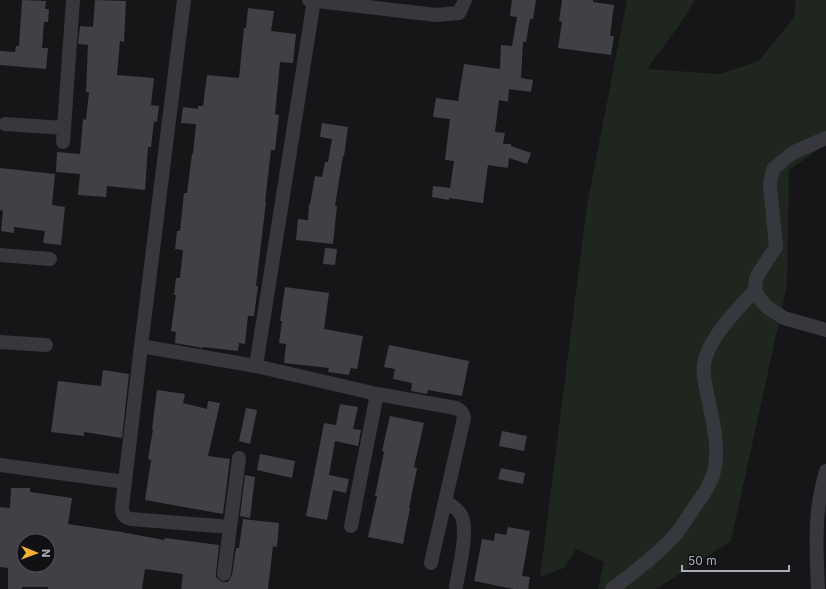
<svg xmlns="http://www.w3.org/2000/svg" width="826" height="589" font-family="Inter,sans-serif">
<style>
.green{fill:#1e261f}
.building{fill:#404145;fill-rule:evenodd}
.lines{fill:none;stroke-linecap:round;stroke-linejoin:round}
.minor{stroke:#37383d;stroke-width:14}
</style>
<rect width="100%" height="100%" fill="#161618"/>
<path class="green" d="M627,0H695L680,24L647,69L720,74L759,61L794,17L796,0H826V144L789,170L787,285L731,541L656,589H598L604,562L576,549L564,568L540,577L587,205Z"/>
<path class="building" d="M22,0L46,1L45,9H49L48,22H44L42,48H48L46,69L0,65V51L15,52L16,46H19Z
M95,0L126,1L124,42L120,41L117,75L154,78L151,105L159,106L157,122L154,121L151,147H148L145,190L107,186L106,197L78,195L80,174L56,172L57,152L80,154L83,119L86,120L89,92H86L88,45L78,44L80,26L93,27Z
M512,0H536L533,19H530L526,42H523L521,78L533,80L531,92L509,89L508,102L499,100L495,132L505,133L503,144H511V146L531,153L527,164L509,158L508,168L488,165L483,203L449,198V200L432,197L433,186L450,188L454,161L445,160L450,119L433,117L436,98L458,101L464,64L500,69L501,45L512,46L517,17L510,16Z
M562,0H593V2L614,5L610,36H614L611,55L558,48L562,22L559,21Z
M248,8L274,11L271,31L296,34L293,63L280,62L275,114L279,115L275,150H271L265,202H266L256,286H258L254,316H248L245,344L239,343L238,351L203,347V348L175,343L176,332L171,331L176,295H174L176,278H180L183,250L175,249L177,231H180L184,193H187L192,154H193L196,124L181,123L183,107L198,109V106H203L207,75L239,78L244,28H246Z
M322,123L348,127L344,156H343L335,206H337L333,244L296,240L298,219L308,220L309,204H310L315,176L322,177L325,162H328L332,139L320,137Z
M0,168L55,174L52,205L65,207L61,245L43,243L45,231L14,227V233L1,231L3,211L0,210Z
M325,248L337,249L335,265L323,264Z
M285,287L329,293L324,329L363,336L357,369L351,368L349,375L328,372L329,368L284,363L286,344L279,343L282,321H280Z
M389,345L469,361L462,396L428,390L427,394L411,391L412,383L393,379L395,369L384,367Z
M103,370L129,374L122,438L84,432V436L51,432L58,381L101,386Z
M157,390L185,394L183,403L207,409L208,401L220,403L208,456L230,459L223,514L145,500L151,460L148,459L153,429H152Z
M340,404L358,407L353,429L361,430L358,446L335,441L329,475L349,479L346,493L333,490L327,520L306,516L324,423L336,425Z
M246,408L257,410L250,444L239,441Z
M390,416L424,423L414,467L417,468L409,508H410L403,544L368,537L377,496H375L384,452L382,451Z
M502,431L527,436L524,451L499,446Z
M260,454L295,461L292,478L257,470Z
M501,468L525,473L523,484L498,479Z
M245,475L255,477L250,518L240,516Z
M11,488H30V492L72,498L68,524L121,532L164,540L165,538L219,545L216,573V577L219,580L223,582H228L230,579L232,575L236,548H239L243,519L279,523L277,547L273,546L268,589H181L183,574L145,569L142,589H48V587H22V589H8V568L0,567V507L10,508ZM24,541H50L48,557V565H24Z
M508,527L530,531L522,576L530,577L528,589H514L474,581L482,539L494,541L495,533L506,535Z"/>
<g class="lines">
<path class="minor" d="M184,0L141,346L256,366L377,394L456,408C461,411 463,412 464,418L431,563
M309,0L436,15L459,13L465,0
M5,124L64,128
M826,138L792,153L773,169L770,184L776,247L760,271L756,279L755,290L759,298L767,307L784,318L826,330
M63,142L73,0
M0,255L50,259
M0,342L46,345
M141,346L123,498C122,507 119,517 131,519L230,527
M256,366L314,0
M0,465L125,482
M445,501C451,505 458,509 461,515C469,530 459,569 456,586
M351,526L377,394
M224,574L239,458
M612,589C634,572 657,555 676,534C683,525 689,515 695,506C702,497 709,486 713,475C720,451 714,426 709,403C707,390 702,377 704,364C708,338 738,309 755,290
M818,589C817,563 815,537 818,511C819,497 823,484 826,471"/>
</g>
<g transform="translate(36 553) rotate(91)"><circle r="19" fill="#111113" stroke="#4d4f55"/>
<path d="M0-3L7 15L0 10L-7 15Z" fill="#f2b134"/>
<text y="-6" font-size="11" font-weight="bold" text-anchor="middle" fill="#a8adb8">N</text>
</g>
<path d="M682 565v6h107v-6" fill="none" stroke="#a8adb8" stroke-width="2"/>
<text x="688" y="565" font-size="12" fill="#a8adb8" stroke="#111113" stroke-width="3" paint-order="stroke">50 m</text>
</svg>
